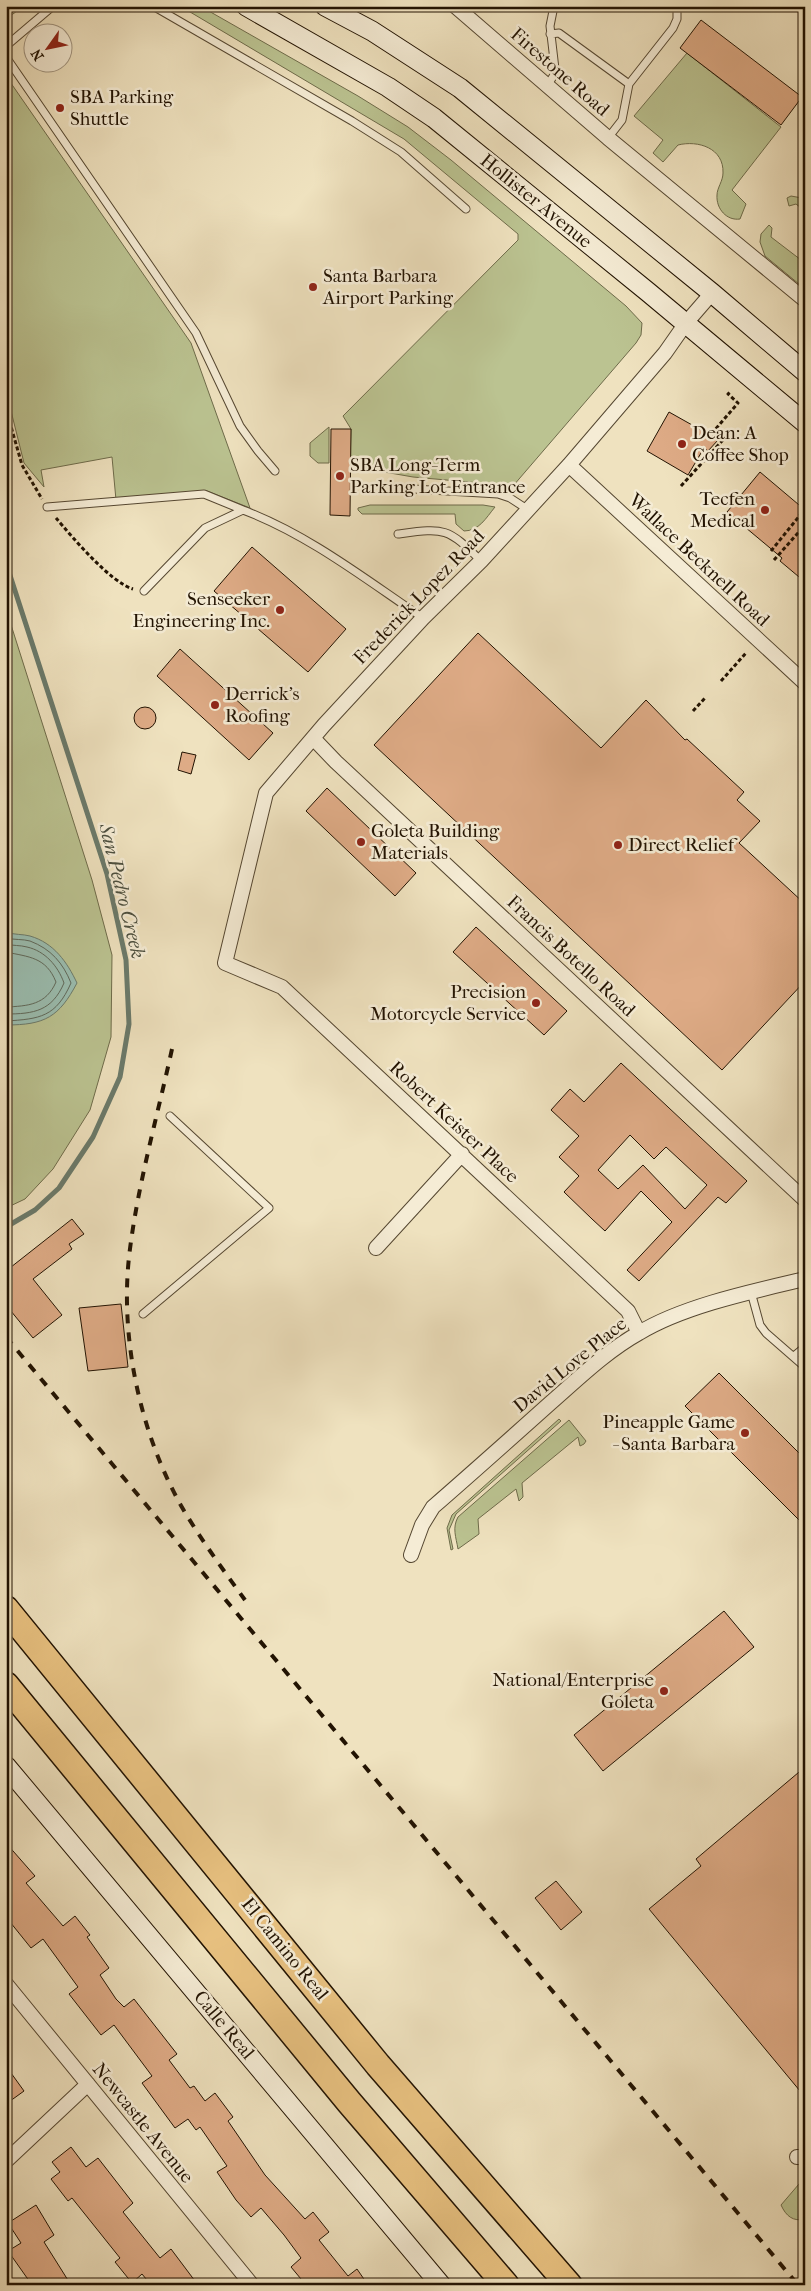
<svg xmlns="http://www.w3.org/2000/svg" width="811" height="2291" font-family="'IM FELL French Canon',serif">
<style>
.green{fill:#bbc391;stroke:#6e6b4a}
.water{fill:#9abeb1;stroke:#6a7a6b}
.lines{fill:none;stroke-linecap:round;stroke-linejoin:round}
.shore{stroke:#5e685a;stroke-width:1}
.stream{stroke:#6a7a6b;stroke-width:5}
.building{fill:#deab86;stroke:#221302;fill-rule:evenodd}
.service-casing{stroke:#554731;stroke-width:9}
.minor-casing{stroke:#554731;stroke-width:16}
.secondary-casing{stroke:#221302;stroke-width:21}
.motorway-casing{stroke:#221302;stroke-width:28}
.path{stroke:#221302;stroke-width:3;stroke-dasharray:4 2.5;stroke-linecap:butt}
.service{stroke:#f5ecd5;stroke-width:7}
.minor{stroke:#f5ecd5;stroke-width:14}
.secondary{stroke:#f5ecd5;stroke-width:19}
.motorway{stroke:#e8c180;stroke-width:25}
.rail{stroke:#221302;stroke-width:4;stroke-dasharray:9 9;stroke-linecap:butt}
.poi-dot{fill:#8f2418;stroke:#f5ecd5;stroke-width:2}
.labels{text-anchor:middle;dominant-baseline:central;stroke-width:5;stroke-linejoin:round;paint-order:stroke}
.street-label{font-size:19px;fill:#221302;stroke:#f5ecd5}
.poi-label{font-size:19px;fill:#221302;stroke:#f5ecd5;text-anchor:start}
.water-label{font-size:20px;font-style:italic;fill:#4c4f3f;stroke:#f5ecd5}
</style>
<rect width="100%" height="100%" fill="#efe2bf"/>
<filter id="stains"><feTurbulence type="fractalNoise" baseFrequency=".004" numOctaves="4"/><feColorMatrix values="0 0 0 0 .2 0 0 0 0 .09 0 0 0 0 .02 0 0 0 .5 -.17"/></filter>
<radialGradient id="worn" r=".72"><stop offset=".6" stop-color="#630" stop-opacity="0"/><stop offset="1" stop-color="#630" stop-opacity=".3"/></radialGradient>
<path class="green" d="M6,6H24L6,19Z
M180,6H200L358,96L408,127L451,160L626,306L642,323L641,335L636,343L513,486L413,477L350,466L351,429L343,416L518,240V234L404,139Z
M687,53L781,127L732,190L746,204L740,219C727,221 716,209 717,195C717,188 723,181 723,173C724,148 698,140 678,145L663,162L653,153L663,140L634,116Z
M6,76L191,343L250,508L207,491L116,500L112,457L41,470L44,487L24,463L6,391Z
M805,195V211L796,204L789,206L787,198L791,196L802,198Z
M769,225L772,228L771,237L805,263V289L765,256L760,242L761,234Z
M329,427V463H318L310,456V443Z
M370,505H483L495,507C486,518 479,531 464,531L456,524L455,514H362L358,510V508Z
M6,609L92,880L112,955L111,1037L90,1110L53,1169L25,1199L6,1208Z
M559,1419L561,1421L456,1514L449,1530L453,1549L451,1550L447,1528L452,1515Z
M569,1420L586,1441L584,1444L580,1446L578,1437L522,1483L523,1497L519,1501L516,1489L478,1519L479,1534L458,1549C456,1537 452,1528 458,1517Z
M805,2177V2219C793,2222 786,2216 781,2205Z"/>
<path class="water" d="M6,932C14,935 23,934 30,936C54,943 67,962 77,983C59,1017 45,1025 6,1025Z"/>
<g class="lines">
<path class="shore" d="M6,938C14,940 23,939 30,941C51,949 63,963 71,983C56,1017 40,1019 6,1021
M6,944C13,946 20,945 27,947C45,951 58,966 64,983C52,1011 34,1014 6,1014
M6,952C29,957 46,957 56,982C46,1005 28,1006 6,1007"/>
<path class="stream" d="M6,563L107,874L126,960L129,1024L120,1077L93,1137L59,1188L35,1210L6,1227"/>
</g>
<path class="building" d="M701,20L802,97L781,125L680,48Z
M669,412L701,430L702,427L718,440L708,451L704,448L688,475L647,451Z
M331,429H351L350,516L330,515Z
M760,472L805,510V582L780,561L782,558L727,512Z
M252,547L346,629L308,672L214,591Z
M478,633L601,748L646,700L685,740L687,739L744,792L737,800L760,821L739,843L805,904V981L722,1070L374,745Z
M180,649L273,733L249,760L157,676Z
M134 718a11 11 0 1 1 22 0a11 11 0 1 1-22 0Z
M182,752L196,755L191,774L178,770Z
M327,788L416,873L395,896L306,811Z
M476,927L567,1011L544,1035L453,952Z
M621,1063L747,1181L726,1203L718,1197L639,1281L627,1270L672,1222L641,1191L605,1231L592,1219L564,1192L579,1176L559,1157L579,1136L551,1110L570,1089L584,1102ZM630,1135L654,1159L666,1147L707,1185L685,1209L643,1165L618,1189L598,1170Z
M72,1219L84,1234L69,1244L72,1249L33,1279L62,1315L33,1338L6,1305V1271Z
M121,1304L128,1367L88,1371L79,1308Z
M719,1373L805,1459V1526L685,1406Z
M724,1611L754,1647L603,1771L574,1735Z
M805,1767V2097L649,1909L701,1866L696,1859Z
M6,1843L35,1876L26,1883L63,1926L75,1916L90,1935L87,1937L109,1968L100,1975L116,1999L124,2007L134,1999L177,2054L169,2060L190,2088L194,2086L205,2101L215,2093L233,2117L228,2121L265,2175L305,2219L313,2212L329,2232L319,2240L348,2276L357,2269L368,2285H306L291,2267L301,2258L284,2235L261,2208L251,2217L236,2200L217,2172L227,2166L200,2127L196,2130L188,2119L175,2128L142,2083L152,2076L114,2025L101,2035L69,1994L78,1987L43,1939L31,1948L6,1917V1904L12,1899L6,1893Z
M556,1881L582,1912L561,1930L535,1898Z
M6,2066L24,2091L6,2104Z
M71,2147L86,2167L98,2158L133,2203L123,2212L160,2258L171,2249L198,2285H151L142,2274L132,2283L115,2262L120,2258L72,2198L68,2201L51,2179L60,2172L52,2162Z
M36,2205L54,2235L44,2242L71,2285H32L8,2251L21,2243L8,2223Z"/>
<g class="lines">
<g class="service-casing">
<path id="service" d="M153,6L352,121L401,152L466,209
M550,34L559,33L629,84
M6,46L53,6
M6,57L196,333L240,426L258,451L275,471
M547,86L554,75L555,69L550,26L554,6
M608,138L622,120L629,84L673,28L677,19V6
M397,488L498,494L510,498L527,509
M47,507L204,494L243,510
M398,534C445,528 447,527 481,561
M144,591L205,528L243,510C309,535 365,579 423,618
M751,1292L760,1325L766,1333L805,1367
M143,1314L269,1208L170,1116
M794,1356L805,1347"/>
</g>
<g class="minor-casing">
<path id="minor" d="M455,6L608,138L805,300
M569,465L805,683
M313,738L336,762L805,1200
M376,1248L462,1154
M639,1333L628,1311L282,987L225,963L266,793L324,725L423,618L481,561L569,465L665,353L686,323L712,293
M411,1555L422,1525L433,1507C471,1474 509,1440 547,1406C576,1381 605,1352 639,1333C683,1306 754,1291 805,1279
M6,1984L252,2285
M797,2157H805
M6,2161L88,2084"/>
</g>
<g class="secondary-casing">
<path id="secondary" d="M246,6L388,87L434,118L648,292L805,423
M325,6L372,31L460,88L712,293L805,372
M6,1766L441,2285"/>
</g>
<g class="motorway-casing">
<path id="motorway" d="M6,1609L378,2065L569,2285
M6,1685L349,2102L506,2285"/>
</g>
<path class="path" d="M6,409L22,465L42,499
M681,486L722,441L713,432L738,403L728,394L731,391
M56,518C73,538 110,582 133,589
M771,551L805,509
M774,560L805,525
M721,681L746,653
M693,711L705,698"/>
<use href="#service" class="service"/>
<use href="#minor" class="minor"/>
<use href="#secondary" class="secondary"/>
<use href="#motorway" class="motorway"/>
<path class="rail" d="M172,1049C157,1118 137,1187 129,1257C120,1341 141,1436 183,1509C202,1541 224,1571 245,1600
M6,1337L798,2285"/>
</g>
<g class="poi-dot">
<circle cx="60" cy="108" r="5"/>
<circle cx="313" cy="287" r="5"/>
<circle cx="682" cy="444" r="5"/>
<circle cx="340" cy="476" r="5"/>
<circle cx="765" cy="510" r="5"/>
<circle cx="280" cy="610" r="5"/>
<circle cx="215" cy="705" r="5"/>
<circle cx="361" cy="842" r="5"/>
<circle cx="618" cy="845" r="5"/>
<circle cx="536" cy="1003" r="5"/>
<circle cx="745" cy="1433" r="5"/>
<circle cx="664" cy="1691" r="5"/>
</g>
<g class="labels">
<g class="street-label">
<text transform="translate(560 72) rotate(41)">Firestone Road</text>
<text transform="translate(536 201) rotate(39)">Hollister Avenue</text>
<text transform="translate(699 560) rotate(43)">Wallace Becknell Road</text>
<text transform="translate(419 597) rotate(-46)">Frederick Lopez Road</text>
<text transform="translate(571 956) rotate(43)">Francis Botello Road</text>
<text transform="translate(454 1122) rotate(43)">Robert Keister Place</text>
<text transform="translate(570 1365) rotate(-39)">David Love Place</text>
<text transform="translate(285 1949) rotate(51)">El Camino Real</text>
<text transform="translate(224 2025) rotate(50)">Calle Real</text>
<text transform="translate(143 2123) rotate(51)">Newcastle Avenue</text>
</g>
<g class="poi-label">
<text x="70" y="97">SBA Parking<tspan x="70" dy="22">Shuttle</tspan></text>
<text x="323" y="276">Santa Barbara<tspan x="323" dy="22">Airport Parking</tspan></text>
<text x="692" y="433">Dean: A<tspan x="692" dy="22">Coffee Shop</tspan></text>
<text x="350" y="465">SBA Long-Term<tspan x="350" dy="22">Parking Lot Entrance</tspan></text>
<text x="755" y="499" text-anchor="end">Tecfen<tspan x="755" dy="22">Medical</tspan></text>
<text x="270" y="599" text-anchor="end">Senseeker<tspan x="270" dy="22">Engineering Inc.</tspan></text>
<text x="225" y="694">Derrick's<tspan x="225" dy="22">Roofing</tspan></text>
<text x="371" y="831">Goleta Building<tspan x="371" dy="22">Materials</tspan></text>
<text x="628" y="845">Direct Relief</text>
<text x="526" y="992" text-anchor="end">Precision<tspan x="526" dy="22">Motorcycle Service</tspan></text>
<text x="735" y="1422" text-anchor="end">Pineapple Game<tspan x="735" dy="22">- Santa Barbara</tspan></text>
<text x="654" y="1680" text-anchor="end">National/Enterprise<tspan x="654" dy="22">Goleta</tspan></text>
</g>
<g class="water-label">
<text transform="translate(122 891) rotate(76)">San Pedro Creek</text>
</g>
</g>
<rect width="811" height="2291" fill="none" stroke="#efe2bf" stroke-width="25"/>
<rect x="8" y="8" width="796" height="2276" fill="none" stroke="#221302" stroke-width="2.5"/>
<rect x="12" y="12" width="786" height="2266" fill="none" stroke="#221302"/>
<g transform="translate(48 48) rotate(237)"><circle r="24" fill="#f5ecd5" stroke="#a19581"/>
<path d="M0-4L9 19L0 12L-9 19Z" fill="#8f2418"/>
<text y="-8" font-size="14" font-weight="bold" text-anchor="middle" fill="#221302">N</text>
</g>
<rect width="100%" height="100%" filter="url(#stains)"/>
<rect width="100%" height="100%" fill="url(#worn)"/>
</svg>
